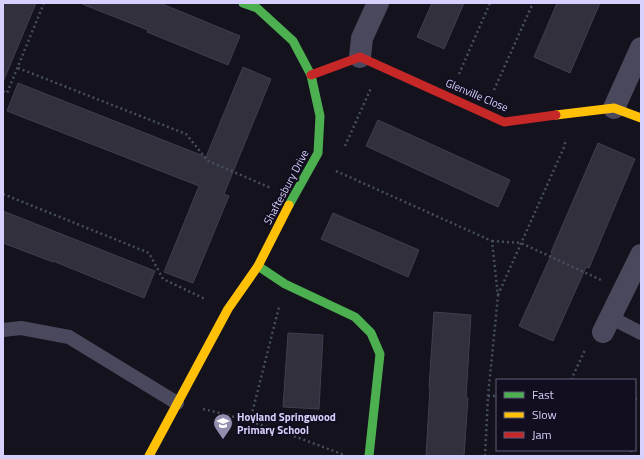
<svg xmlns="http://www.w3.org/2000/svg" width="644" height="459" font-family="'Titillium Web',sans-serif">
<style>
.building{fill:#33303e;stroke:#423d50}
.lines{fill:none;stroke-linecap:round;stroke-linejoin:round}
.path{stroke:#454f5d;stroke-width:2.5;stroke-dasharray:2 3;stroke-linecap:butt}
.lane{stroke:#4a485d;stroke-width:14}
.street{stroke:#4a485d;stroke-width:22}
.fast{stroke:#4caf50;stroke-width:9}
.slow{stroke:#ffc107;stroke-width:9}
.jam{stroke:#c62828;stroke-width:9}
.labels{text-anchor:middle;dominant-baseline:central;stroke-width:4;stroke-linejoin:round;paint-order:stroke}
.street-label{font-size:11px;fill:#d8d0fc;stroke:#120e20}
.poi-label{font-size:11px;font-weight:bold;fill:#d8d0fc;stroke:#120e20;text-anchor:start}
</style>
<rect width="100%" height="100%" fill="#14121c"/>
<path class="building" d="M3,3H36L3,82Z
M82,3H160L240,36L228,65L147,32L148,30L82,4Z
M432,3H464L444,49L417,37Z
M557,3H600L570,73L534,57Z
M243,67L271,79L224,194L229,196L193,283L164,272L199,186L7,111L18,83L206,157Z
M378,120L510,180L498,207L366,146Z
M598,143L635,159L589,268L586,267L553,341L519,326L552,253L551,252Z
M3,211L155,271L144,298L53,261V262L3,243Z
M333,213L419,250L408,277L321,239Z
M434,312L471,315L466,398H468L464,456H426L430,388H429Z
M288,333L323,335L319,409L283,407Z"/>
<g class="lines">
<path class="path" d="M18,68L186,134L208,161L271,188
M459,74L490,3
M494,90L533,3
M3,91L7,93L44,3
M345,146L371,88
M336,171L492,241L498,296L488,396L485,456
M3,194L149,253L163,279L205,299
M492,241L521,243L601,280
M498,295L565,145V139
M571,380L585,350
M488,396H497
M635,399H641
M203,409C251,420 298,437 344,455
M250,421L279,307
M631,450L632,456"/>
<path class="lane" d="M610,317L641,333
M3,330L21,328L69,337L177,403"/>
<path class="street" d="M360,57L362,38L378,3
M614,108L641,48
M603,332L641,255"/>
<path class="fast" d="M243,3L257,8L293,41L311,75L320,116L318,153L289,205
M258,266L285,284L355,317L371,333L380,354L369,456"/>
<path class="slow" d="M556,115L614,108L641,118
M149,456L228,309L258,266L289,205"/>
<path class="jam" d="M311,75L360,57L504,122L556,115"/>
</g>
<defs>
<g id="school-pin" transform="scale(1)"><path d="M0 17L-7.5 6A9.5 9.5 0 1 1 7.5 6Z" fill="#938eae" stroke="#120e20"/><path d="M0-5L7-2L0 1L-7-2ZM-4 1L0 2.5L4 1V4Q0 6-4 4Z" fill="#fff"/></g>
</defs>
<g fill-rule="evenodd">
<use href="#school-pin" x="223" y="423"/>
</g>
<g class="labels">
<g class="street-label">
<text transform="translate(477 95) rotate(23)">Glenville Close</text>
<text transform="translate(286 187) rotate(-62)">Shaftesbury Drive</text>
</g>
<g class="poi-label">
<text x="237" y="417">Hoyland Springwood<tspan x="237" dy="13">Primary School</tspan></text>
</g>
</g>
<rect width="644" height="459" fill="none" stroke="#d8d0fc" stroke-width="8"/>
<rect x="496" y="379" width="140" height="72" fill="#120e20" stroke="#615c78"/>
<rect x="504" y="392" width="20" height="6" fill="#4caf50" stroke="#615c78"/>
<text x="532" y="399" font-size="12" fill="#d8d0fc">Fast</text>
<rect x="504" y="412" width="20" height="6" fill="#ffc107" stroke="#615c78"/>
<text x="532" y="419" font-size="12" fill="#d8d0fc">Slow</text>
<rect x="504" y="432" width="20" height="6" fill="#c62828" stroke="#615c78"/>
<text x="532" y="439" font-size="12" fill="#d8d0fc">Jam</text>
</svg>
